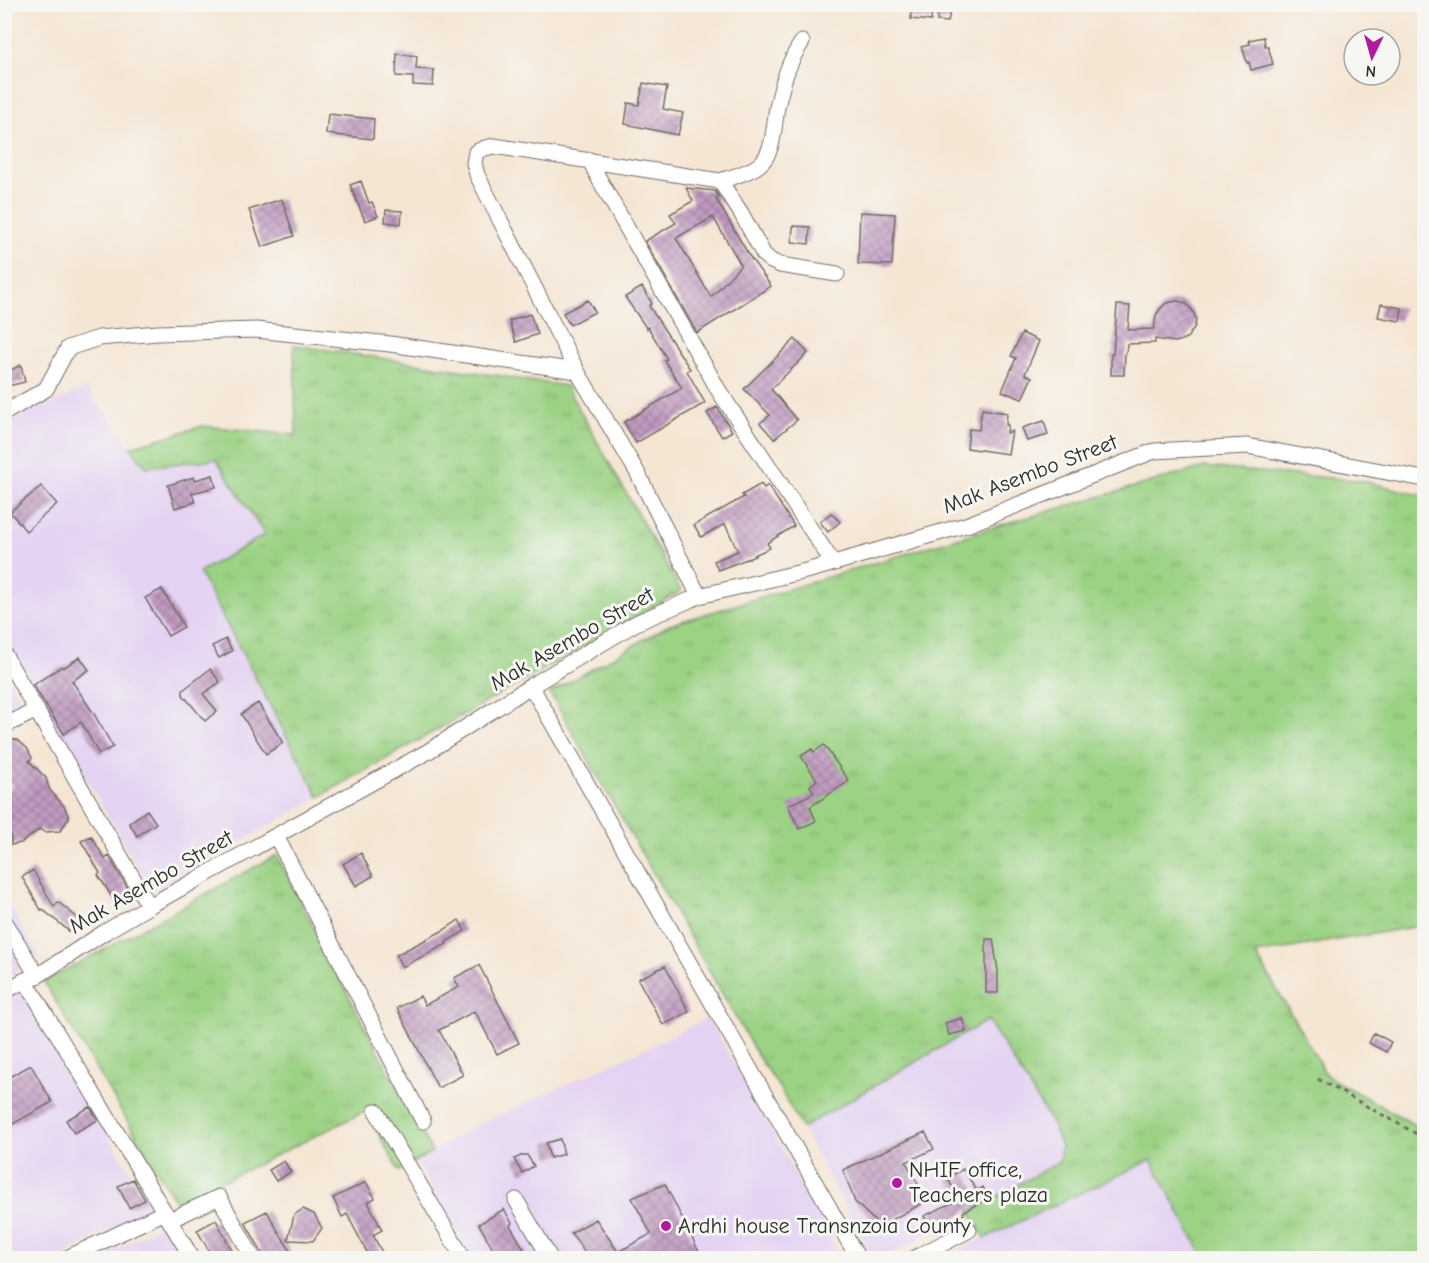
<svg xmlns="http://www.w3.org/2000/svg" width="1429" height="1263" font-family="'Comic Neue',sans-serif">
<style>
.built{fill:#e4d3f2}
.grass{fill:url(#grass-tufts);stroke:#637e58;stroke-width:1.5}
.building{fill:url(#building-cross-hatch);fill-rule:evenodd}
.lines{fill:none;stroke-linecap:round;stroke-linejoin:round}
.minor-casing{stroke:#726c66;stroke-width:17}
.path{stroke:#726c66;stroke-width:3;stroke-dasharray:4.5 4.5;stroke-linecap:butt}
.minor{stroke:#fff;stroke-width:15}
.poi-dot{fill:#b5179e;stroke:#f6f6f2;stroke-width:2}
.labels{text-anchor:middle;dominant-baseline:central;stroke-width:6;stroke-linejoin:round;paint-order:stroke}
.street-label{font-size:22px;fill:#2b2b2b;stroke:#f6f6f2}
.poi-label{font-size:22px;fill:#2b2b2b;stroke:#f6f6f2;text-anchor:start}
</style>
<defs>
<pattern id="grass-tufts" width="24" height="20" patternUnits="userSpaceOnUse" patternTransform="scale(1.5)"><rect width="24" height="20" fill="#9bd284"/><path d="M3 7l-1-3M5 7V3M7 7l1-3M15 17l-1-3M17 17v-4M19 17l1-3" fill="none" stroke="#86b472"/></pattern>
<pattern id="building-cross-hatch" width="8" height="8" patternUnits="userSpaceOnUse" patternTransform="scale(1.5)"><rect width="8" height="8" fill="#c19bc1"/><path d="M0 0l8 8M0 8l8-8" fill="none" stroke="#9d7f9d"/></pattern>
</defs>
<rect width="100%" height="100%" fill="#f6f6f2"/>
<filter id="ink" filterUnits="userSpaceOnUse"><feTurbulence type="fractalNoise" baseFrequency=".0167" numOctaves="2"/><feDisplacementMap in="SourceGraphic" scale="12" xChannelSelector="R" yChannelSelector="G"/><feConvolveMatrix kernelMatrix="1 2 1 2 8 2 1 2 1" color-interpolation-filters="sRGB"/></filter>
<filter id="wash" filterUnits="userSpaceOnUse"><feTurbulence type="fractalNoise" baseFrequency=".008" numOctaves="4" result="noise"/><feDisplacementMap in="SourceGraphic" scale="24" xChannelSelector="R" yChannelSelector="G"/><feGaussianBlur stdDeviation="1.35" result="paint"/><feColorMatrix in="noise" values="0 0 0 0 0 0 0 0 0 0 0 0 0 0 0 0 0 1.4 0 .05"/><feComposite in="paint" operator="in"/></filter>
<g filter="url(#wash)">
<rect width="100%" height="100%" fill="#f5e6d4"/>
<path class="built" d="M87,388L146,467L216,459L265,535L199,573L319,797L152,892L5,638L4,426L25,414Z
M4,670L25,709L4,719Z
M4,896L40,958L5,978H4Z
M23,989L151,1208L56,1258H5L4,1000Z
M708,1017L842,1258H472L416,1161L477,1125L664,1040Z
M988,1020L1050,1120L1061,1146L1059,1161L884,1258H873L802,1128Z
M1152,1160L1204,1258H941Z
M161,1225L181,1258H100Z"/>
<path class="grass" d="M294,345L566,386L681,591L319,797L199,572L265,535L216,459L146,467L131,447L203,426L296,435Z
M1204,467L1364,481L1424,496V925L1256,954L1327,1076L1424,1130V1258H1204L1151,1160L985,1238L970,1211L1059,1162L1061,1146L1050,1120L988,1020L802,1128L779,1087L759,1058L550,693L669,625L1004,524Z
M277,855L352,1002L432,1152L399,1171L366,1111L177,1204L44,982Z"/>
<g id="blocks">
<path class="building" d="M912,8L932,10L931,21L911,19Z
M938,9L950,11L948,22L937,21Z
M1264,37L1265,46H1268L1273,64L1251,70L1249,62L1247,63L1242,46L1250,44L1249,40Z
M397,54L417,56L416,69L434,70L433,86L413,85V77L396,76Z
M643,83L667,87L663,109L683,113L678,135L625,124L628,103L639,105Z
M328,114L374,119L373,139L326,134Z
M361,181L369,203L372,202L378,216L365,221L350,185Z
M686,188L715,191L719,197L716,199L750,257L771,286L697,333L645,241L676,223L670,214L693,201ZM713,217L741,265L711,297L676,238Z
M282,199L294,236L262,247L249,210Z
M386,210L402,211L401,224L385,222Z
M860,212L895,214L892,265L858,264Z
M793,226L810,227L809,244L792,242Z
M642,287L652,303L649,306L690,369L687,371L705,403L636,443L624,422L682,388L664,360L667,359L648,327L647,329L625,297Z
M588,300L595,312L570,325L563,313Z
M1178,301L1185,303L1190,307L1194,313L1196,319L1195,326L1188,337L1182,340L1176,342L1155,339V343L1127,344L1126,353H1125L1124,375H1111V354H1113L1117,305L1130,306L1128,330L1154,329L1156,315L1160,309L1165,304L1171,302Z
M1381,304L1402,308L1400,321L1378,317Z
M530,314L538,334L516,342L509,321Z
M1022,333L1039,341L1025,374L1032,377L1022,399L1002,391L1016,358L1011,356Z
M795,339L808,353L771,389L797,420L774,439L760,423L770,415L744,389Z
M21,365L25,382L4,387V373Z
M717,407L732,431L722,437L707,413Z
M982,409L1007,413L1006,425H1008L1007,433L1012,431L1008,454L967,448L969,429L979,430Z
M1044,421L1048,435L1027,441L1022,428Z
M213,475L216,487L192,493L195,502L175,508L168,485L194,477L195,480Z
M761,484L764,488L768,485L794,526L767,543L770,548L754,555L755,556L718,570L714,561L738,551L725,524L701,537L694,525L744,497L742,495Z
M41,486L57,504L26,531L10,512Z
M831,513L840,522L828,532L820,522Z
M162,589L184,627L168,636L145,598Z
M226,639L232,651L219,658L212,646Z
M80,657L89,670L72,681L94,714L113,747L99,754L81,722L64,734L33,685L62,666L63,668Z
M210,669L220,682L203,694L217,711L205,721L183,695V690Z
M258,703L283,743L266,754L241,714Z
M4,738L17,740L27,748L32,758L29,761L46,778L49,789L64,806L69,818L60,831L45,832L40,829L21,843L11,845V835L4,832V795L12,786L4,776Z
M824,745L849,781L810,807L816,821L799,829L788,805L814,793L810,786L817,780L801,756L812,749L814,752Z
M147,810L156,823L137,836L129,823Z
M91,836L105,859L109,856L132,896L117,905L98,875L100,873L81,841Z
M361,853L373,876L356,886L343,864Z
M33,870L54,907L58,902L84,923L69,931L42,909L41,910L22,877Z
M459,920L465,931L446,942L447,944L402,967L396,955L444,930Z
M986,939H993L998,971V993H986Z
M479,965L519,1043L497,1054L475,1011L439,1030L463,1075L438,1088L397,1008L420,996L425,1005L459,987L454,978Z
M665,966L689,1012L663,1025L638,979Z
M962,1018L966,1031L949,1035L945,1023Z
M1374,1033L1391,1042L1386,1052L1369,1043Z
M31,1065L52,1102L4,1129V1080Z
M90,1107L98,1120L74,1133L66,1120Z
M925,1132L934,1149L906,1162L927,1201L880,1226L855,1202L843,1170Z
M560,1139L564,1154L550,1158L546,1143Z
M523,1155H527L534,1166L522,1173L514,1159Z
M284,1161L291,1172L276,1181L269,1170Z
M963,1169L977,1191L983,1187L989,1197L963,1212L964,1214L930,1230L924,1216L960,1199L947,1178Z
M133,1179L145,1200L129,1208L118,1186Z
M366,1182L375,1198L368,1202L382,1230L373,1235L385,1258H370L347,1214L342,1217L333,1198Z
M665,1184L702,1258H589L571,1233L596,1219L618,1252L651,1234L632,1198Z
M303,1209L314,1214L322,1228L313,1241L288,1240L294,1215Z
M504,1209L512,1223L510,1225L529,1258H498L479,1224Z
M267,1211L278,1231L295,1258H265L245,1222Z
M216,1220L236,1258H213L197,1230Z"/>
</g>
</g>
<g filter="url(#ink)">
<use href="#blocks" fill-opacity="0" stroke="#726c66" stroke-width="1.5"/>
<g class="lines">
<g class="minor-casing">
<path id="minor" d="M590,160L598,177L719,391L833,563
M720,181C733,177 748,173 759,165C776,151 773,123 778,103C783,81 789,61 802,42
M4,413L46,389L68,348L99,338L158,333L256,330L390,344L577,371
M699,596L637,472L577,371L477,175L474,163L476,152L485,148L494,146L720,181L741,213L764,255L771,261L780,265L837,274
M4,654L149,906
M531,686L858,1258
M4,726L37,710
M276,836L423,1121
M4,920L37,976
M25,980L192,1258
M4,992L25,980L37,976L105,932L149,906L427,752L531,686L636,623L699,596L810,570L969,524L1154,451L1247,446L1424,479
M376,1111L463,1258
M516,1200L550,1258
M170,1220L219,1197L253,1258
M67,1258L165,1212
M915,1258L969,1230"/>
</g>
<path class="path" d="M1318,1079L1424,1138"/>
<use href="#minor" class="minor"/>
</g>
</g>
<g class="poi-dot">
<circle cx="897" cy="1183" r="6"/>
<circle cx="666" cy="1226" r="6"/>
</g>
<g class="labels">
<g class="street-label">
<text transform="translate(1030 474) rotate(-21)">Mak Asembo Street</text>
<text transform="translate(572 639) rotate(-30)">Mak Asembo Street</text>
<text transform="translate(151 882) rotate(-30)">Mak Asembo Street</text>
</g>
<g class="poi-label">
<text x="909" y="1170">NHIF office,<tspan x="909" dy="25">Teachers plaza</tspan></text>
<text x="678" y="1226">Ardhi house Transnzoia County</text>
</g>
</g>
<rect width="1429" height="1263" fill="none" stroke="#f6f6f2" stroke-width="24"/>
<g transform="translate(1372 57) rotate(185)"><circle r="28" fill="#f6f6f2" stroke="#a5a5a2" stroke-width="1.5"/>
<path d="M0-4.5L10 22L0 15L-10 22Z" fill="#b5179e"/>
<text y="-9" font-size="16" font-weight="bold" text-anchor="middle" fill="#2b2b2b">N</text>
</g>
</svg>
